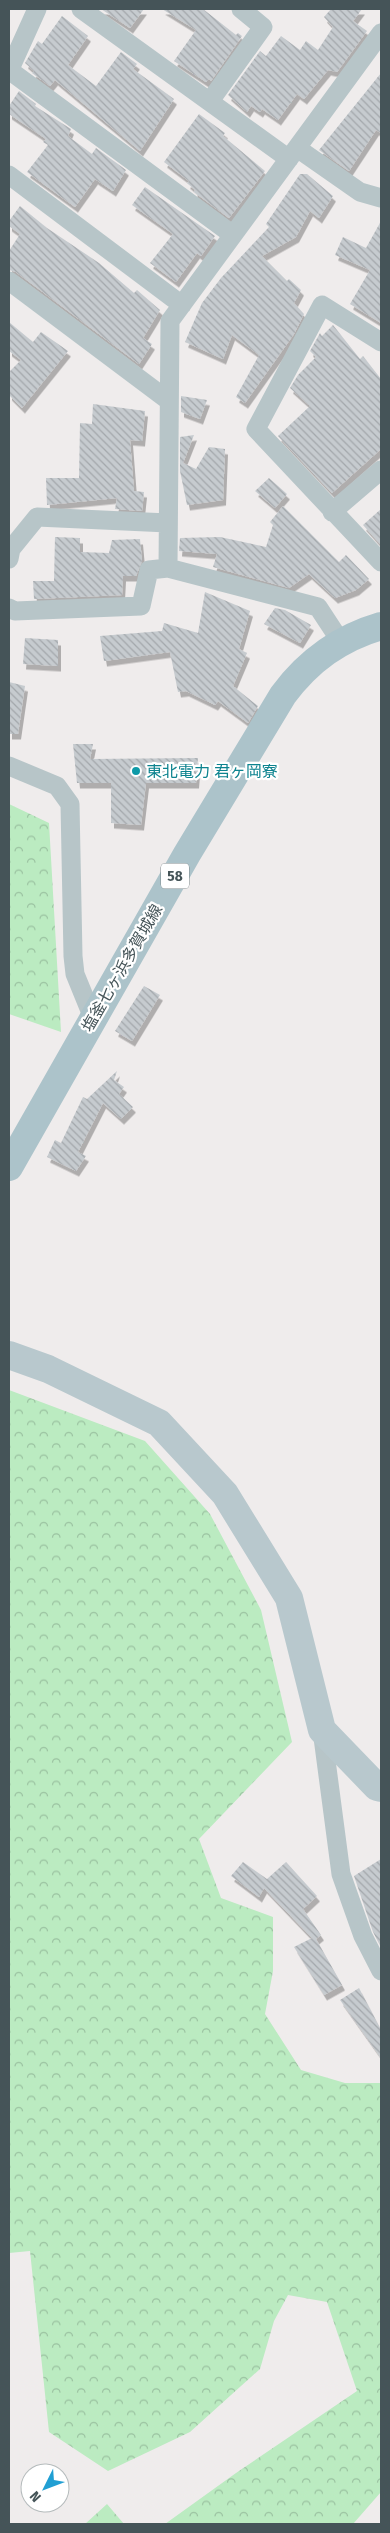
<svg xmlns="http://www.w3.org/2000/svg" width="390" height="2533" font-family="'Fira Sans Condensed','Noto Sans JP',sans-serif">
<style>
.forest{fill:url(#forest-crowns)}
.building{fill:url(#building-back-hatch);filter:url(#shadow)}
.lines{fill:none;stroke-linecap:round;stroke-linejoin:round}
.street{stroke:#b7c5c8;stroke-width:19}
.secondary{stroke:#b8c8cd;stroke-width:28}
.primary{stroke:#acc3ca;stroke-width:28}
.culture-dot{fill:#0f9aa8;stroke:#fff;stroke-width:2}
.labels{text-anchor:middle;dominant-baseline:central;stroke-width:4.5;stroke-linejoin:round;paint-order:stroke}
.shield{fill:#fff;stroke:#7d878a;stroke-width:1}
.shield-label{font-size:15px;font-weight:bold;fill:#455458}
.culture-label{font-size:16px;fill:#0d838f;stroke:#fff;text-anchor:start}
.street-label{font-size:16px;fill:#455458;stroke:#fff}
</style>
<defs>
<pattern id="forest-crowns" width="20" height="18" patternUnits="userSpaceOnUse" patternTransform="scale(1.25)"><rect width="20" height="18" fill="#bbebc1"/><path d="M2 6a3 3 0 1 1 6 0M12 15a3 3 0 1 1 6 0" fill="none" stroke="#9ac1a0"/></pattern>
<pattern id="building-back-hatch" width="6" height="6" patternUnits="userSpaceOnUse" patternTransform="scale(1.25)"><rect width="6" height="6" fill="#c6cbcf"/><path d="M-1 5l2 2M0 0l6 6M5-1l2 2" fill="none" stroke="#a3a7ab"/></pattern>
<filter id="shadow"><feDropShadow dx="3" dy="5.5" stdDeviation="0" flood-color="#0004"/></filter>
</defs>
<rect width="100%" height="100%" fill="#efecec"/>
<path class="forest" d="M9,804L49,823L61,1032L9,1014Z
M9,1390L145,1441L210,1514L261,1610L292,1742L199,1839L221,1898L273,1917V1971L265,2014L301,2070L345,2083H381V2492L353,2524H165L236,2473L357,2391L327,2302L288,2295L274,2321L260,2369L190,2432L108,2471L49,2432L30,2251L9,2253Z
M107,2504L124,2524H85Z"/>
<path class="building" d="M101,9H144L130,28Z
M162,9H203L236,35L238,33L242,36L211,81L209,79L206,82L174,61L196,30Z
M331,9H362L353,21L367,31L337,72L328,70L304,99L297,94L278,120L262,109L260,112L251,106L247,112L228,95L260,51L266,56L281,36L300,50L306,41L318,50L333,27L324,17Z
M62,16L88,36L68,65L96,86L121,52L137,64L133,69L174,99L140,151L55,80L50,86L32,73L34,71L25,63L38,41L42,44Z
M381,73V133L376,130L349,171L319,150Z
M19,91L36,104L35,106L71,129L68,136L92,154L96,148L126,170L113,191L95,179L75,207L27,172L48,145L43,142L46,139L9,114V106Z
M199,114L225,133L223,136L265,171L229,218L194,192L195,190L187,183L189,181L164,162Z
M300,174H307L333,196L319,218L310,211L296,237L262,256L287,281L289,279L301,290L294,303L304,314L294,334L245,403L236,397L259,355L232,335L223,359L185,342L202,303L221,278L269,227L266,224Z
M145,187L215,236L201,256L197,253L176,282L150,263L173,234L132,205Z
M20,206L47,228L99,263L134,293L137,290L160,310L143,338L152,344L139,364L16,272L9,270V251L20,234L9,226V221Z
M381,221V323L350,304L370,270L335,255L343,237L366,248Z
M9,322L33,342L41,332L68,351L22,408L9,395V372L21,360L9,351Z
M333,325L360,359L363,356L381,379V449L332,493L278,436L310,406L290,388L298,375L316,357L310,351L320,333L322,336Z
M181,396L207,400L200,419L181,412Z
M93,404L145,411L142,441L130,440L134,491L144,492L142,511L115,509L117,498L47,505L46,478H79L80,423L92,424Z
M194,435L183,463L196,469L209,447L225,449L223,500L187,505L180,471V437Z
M269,478L287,494L275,508L255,491Z
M283,506L339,562L346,555L369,579L356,590L335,598L309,574L289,588L213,567L217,554L179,551L180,538L220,537L266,547L273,525L270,522Z
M381,509V545L363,525Z
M55,537L80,538V552L109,553L112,540L140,539L142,561L136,576H123L122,595L34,599L33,581H54Z
M205,592L250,611L239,649L247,653L233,686L258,706L248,723L218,701L215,705L186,691L178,692L170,652L104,661L100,636L162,631L164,623L198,633Z
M275,608L285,610L311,625L300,643L264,624Z
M25,638L58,640V666L23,664Z
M9,682L25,686L18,734H9Z
M73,744H93L90,759L198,758L196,783H146L141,825L111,823V783H77Z
M144,986L160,995L132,1041L115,1031Z
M117,1071L114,1080L124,1087L119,1094L133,1107L121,1119L103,1103L78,1152L86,1156L76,1171L47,1157L55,1140L61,1143L83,1097L87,1099Z
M381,1859V1947L373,1932L354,1876Z
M243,1862L267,1879L286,1862L317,1896L303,1909L321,1935L316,1939L342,1985L324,1995L294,1947L312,1938L264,1888L259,1897L231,1876Z
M359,1988L381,2030V2058L340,2000Z"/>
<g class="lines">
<path class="street" d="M81,9L289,159
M9,70L233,235
M9,71L37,9
M210,101L263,27L241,9
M297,148L360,192L381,198
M9,175L182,305
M9,281L169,401
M381,342L322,305L256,429L381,562
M332,512L381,470
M9,559L11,549L37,517L168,523
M9,608L15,611L141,606L149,570L168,568
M341,642L318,607L168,568L170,321L381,33
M9,766L57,786L70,804L73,956L75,974L93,1018
M322,1730L341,1874L363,1936L381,1971"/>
<path class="secondary" d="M9,1355L48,1369L159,1423L225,1494L289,1598L322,1730L377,1787L381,1788"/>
<path class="primary" d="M9,1167L187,854L283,695C309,660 340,638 381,626"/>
</g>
<circle class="culture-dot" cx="136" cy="771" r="5"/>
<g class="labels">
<rect class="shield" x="161" y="863.5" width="28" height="25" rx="4"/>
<g class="shield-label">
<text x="175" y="876">58</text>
</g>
<g class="culture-label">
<text x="146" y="771">東北電力 君ヶ岡寮</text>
</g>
<g class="street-label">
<text transform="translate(122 968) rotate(-60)">塩釜七ヶ浜多賀城線</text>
</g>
</g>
<rect width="390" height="2533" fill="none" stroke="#455458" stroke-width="20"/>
<g transform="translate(45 2488) rotate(228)"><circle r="24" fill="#ffffff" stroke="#b5bbbc"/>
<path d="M0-4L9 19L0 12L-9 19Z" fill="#219fd3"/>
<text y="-8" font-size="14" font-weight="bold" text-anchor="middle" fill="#455458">N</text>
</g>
</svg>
